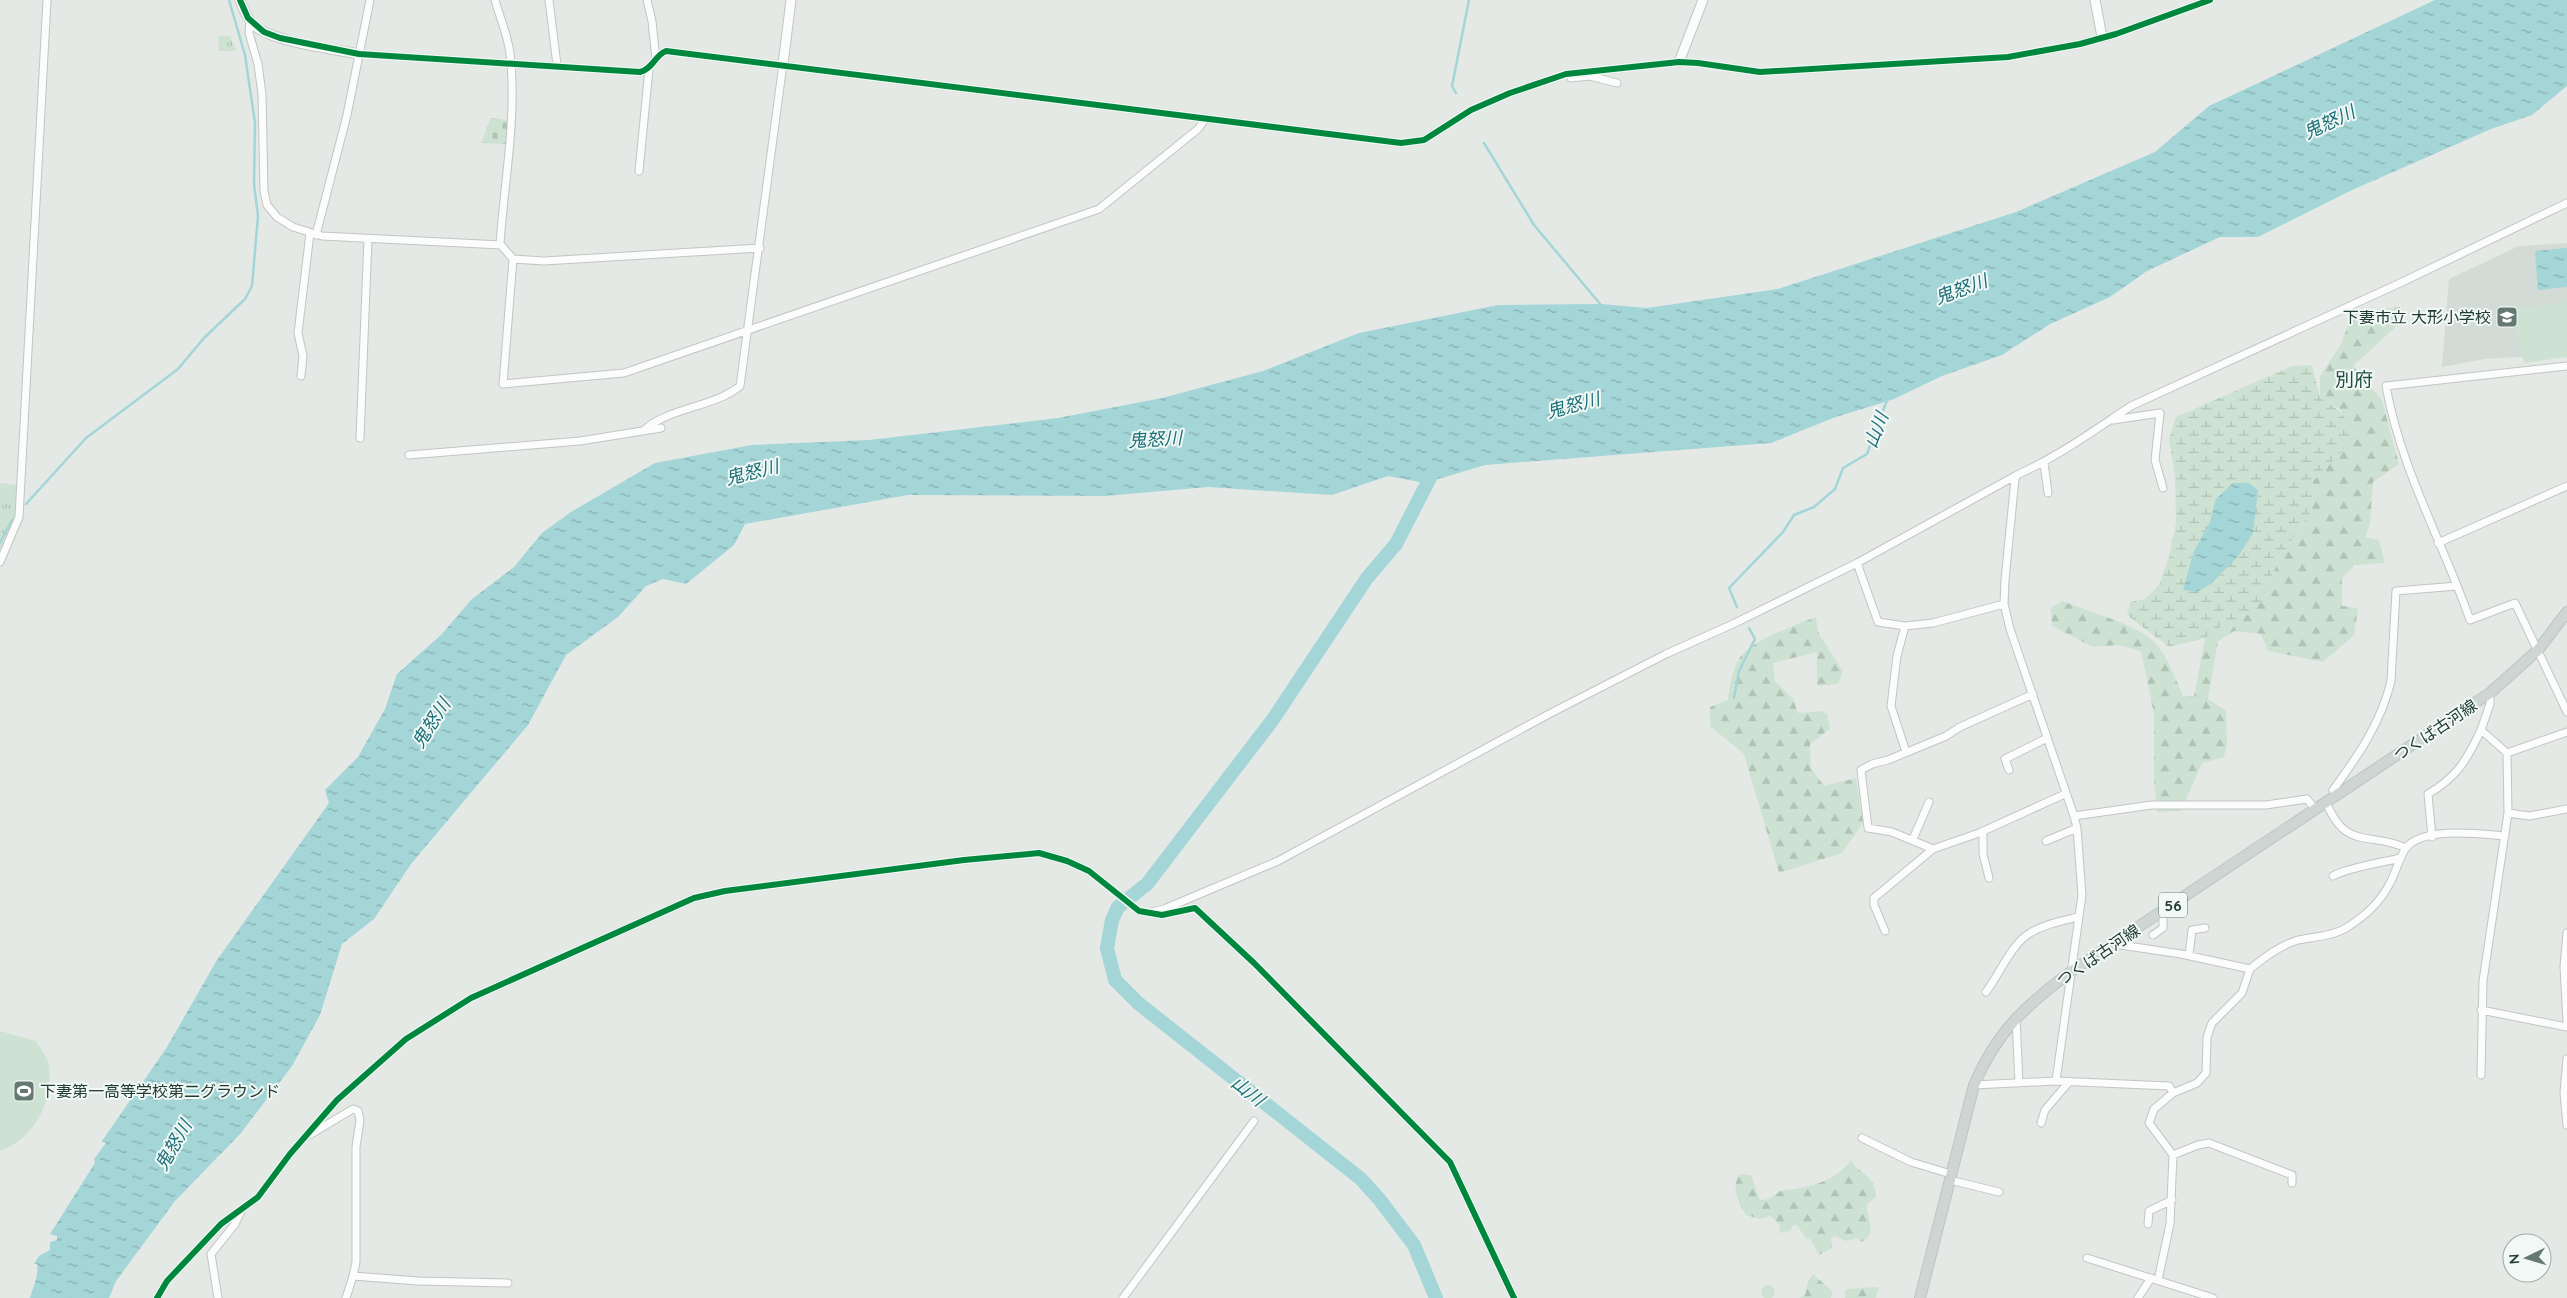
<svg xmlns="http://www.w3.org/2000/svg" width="2567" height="1298" font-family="Quicksand,'Noto Sans JP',sans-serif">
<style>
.built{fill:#d2dbd6}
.grass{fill:url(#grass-tufts)}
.forest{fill:url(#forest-firs)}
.wetland{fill:url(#wetland-marsh)}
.cemetery{fill:url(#cemetery-stones)}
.garden{fill:#cde2d2}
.water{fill:url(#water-ripples)}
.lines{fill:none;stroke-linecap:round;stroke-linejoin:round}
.stream{stroke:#a4d5d7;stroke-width:2.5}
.river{stroke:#a4d5d7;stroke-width:14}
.minor-casing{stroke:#c1c6c3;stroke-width:9}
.tertiary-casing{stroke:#c1c6c3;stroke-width:11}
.primary-casing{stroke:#bcc5c2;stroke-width:12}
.minor{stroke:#fbfcfb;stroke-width:7}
.tertiary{stroke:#fbfcfb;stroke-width:9}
.primary{stroke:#ced5d2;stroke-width:10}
.cycleway-casing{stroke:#f2f8f5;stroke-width:9}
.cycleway{stroke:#00873e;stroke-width:6}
.labels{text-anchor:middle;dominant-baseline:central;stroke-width:4;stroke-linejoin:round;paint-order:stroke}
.shield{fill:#f2f8f5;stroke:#60756d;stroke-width:1}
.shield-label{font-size:15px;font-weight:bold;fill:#213d33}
.poi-label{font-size:16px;fill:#213d33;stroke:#f2f8f5;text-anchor:end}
.street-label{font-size:16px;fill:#213d33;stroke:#f2f8f5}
.water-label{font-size:18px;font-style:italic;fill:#1b7179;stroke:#f2f8f5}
.quarter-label{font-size:19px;fill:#1d4f3f;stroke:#f2f8f5}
</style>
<defs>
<pattern id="grass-tufts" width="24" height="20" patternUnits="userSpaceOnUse" patternTransform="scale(1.25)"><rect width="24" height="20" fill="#cde2d2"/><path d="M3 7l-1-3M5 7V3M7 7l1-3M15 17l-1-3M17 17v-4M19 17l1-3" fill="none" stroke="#b0c3b5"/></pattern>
<pattern id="forest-firs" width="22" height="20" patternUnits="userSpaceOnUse" patternTransform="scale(1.25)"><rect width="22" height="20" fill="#cde2d2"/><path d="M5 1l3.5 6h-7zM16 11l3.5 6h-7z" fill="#b0c3b5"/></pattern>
<pattern id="wetland-marsh" width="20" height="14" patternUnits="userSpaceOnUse" patternTransform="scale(1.25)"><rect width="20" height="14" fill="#cde2d2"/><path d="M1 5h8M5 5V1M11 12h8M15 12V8" fill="none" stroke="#b0c3b5"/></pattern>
<pattern id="cemetery-stones" width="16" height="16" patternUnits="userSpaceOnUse" patternTransform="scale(1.25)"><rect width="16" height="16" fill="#cde2d2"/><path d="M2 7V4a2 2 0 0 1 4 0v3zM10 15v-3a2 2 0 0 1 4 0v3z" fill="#b0c3b5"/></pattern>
<pattern id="water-ripples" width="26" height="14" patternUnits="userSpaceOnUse" patternTransform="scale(1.25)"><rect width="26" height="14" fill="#a4d5d7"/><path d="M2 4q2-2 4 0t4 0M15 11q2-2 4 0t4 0" fill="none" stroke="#85aeaf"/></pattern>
</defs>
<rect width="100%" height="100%" fill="#e4e9e6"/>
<path class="built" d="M2567,243V354L2485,359L2442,367L2449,279L2519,246Z"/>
<path class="grass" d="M218,36H230L236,51H219Z
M0,483L16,485C24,504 8,540 0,558Z"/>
<path class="forest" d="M2400,307V323L2353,366L2382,400L2399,464L2373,482L2370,525L2365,537L2379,540L2385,563L2355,565L2342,578V606L2358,608L2354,635L2323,662L2268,651L2261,634L2234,631L2218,641L2208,699L2226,711L2227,743L2224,757L2202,763L2181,811L2157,812L2154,782V714L2141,651L2118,645L2093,647L2052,626L2051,608L2062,601C2085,610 2133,624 2151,639C2165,650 2176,680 2183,696H2194L2205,638L2222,625L2252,613L2261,601L2279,559L2312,510L2313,481L2352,439L2340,409L2320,398V376L2340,346L2353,313Z
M1816,617L1818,632L1843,672L1838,684L1817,686V652L1773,663L1775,681L1793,699L1798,713L1821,711L1827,714L1830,729L1810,744L1811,768L1824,786L1856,778L1863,823L1842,853L1779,873L1744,754L1710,726V707L1728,700C1730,686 1732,668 1741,656C1754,639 1796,625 1816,617Z
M1851,1160C1859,1174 1877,1177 1876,1197L1867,1204C1866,1217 1879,1235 1861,1242L1857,1238L1846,1241L1835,1236L1831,1238L1832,1248L1819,1255L1810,1239H1806L1797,1225H1793L1790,1231L1779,1233L1780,1226L1771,1216L1760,1219L1746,1215C1739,1202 1730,1188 1740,1174L1751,1175L1760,1200C1774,1200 1775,1191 1785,1190C1809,1188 1836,1181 1851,1160Z
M1813,1274L1832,1291L1831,1298H1799L1805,1295L1808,1281Z
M1761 1292a7 7 0 1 1 14 0a7 7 0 1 1-14 0Z
M1875,1287L1879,1288L1876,1298H1845V1291L1848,1289Z"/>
<path class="wetland" d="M2312,365L2320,398C2340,409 2347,415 2353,439L2313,481L2312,510L2279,559L2261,601L2252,613L2222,625L2205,638L2169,647L2127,615L2130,602L2145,599L2159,585L2169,557L2176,523L2175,477L2169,439L2176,417L2292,366Z"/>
<path class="cemetery" d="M491,118L508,120L507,144L481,143Z"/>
<path class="garden" d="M2567,302V357L2524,363L2512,309Z
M0,1031L36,1041C40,1048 48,1058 49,1065C54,1100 34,1140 0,1151Z"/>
<path class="water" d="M2435,0H2567V86L2532,115L2491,129L2352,190L2258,237H2220L2147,271L2110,297L2050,324L2002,355L1942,376L1894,399L1833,418L1771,443L1485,465L1425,483L1388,476L1332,495L1208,487L1105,496L908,495L745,524L734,545L686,584L663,579L646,586L618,617L566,655L528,725L411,864L374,919L342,944L320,1015L292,1066L241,1133L175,1201L116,1281L109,1298H30C33,1287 39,1276 37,1264H34L39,1256L50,1250V1242L57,1240V1236L50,1234L95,1163L94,1159L106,1143L102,1141L167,1047L217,960L329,803L325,790L358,757L385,709L397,674L441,635L471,600L514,567L542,533L571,512L655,463L752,445L869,440L1058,418L1162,398L1263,371L1359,333L1498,305L1601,304L1647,308L1778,289L2016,212L2155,152L2209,106Z
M2567,248V287L2538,290L2535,251Z
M2233,483H2249L2258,490L2253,533L2239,555L2212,583L2197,592L2183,590L2194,551L2210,522L2216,499Z"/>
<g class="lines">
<path class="stream" d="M1456,93L1452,86L1469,0
M1484,143L1534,225L1601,305
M26,504L86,438L178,369L204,338L245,299L252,286L258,216L254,184L255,123L245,55L229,0
M0,543L12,520
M1737,607L1729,588L1783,532L1794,515L1814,507L1835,489L1843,468L1867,454L1887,400
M1734,698L1739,671L1755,639L1749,628"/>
<path class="river" d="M1435,468L1396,544L1367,578L1274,718L1147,884L1118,907L1112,920L1107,948L1115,980L1138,1003L1361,1179L1379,1199L1414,1245L1436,1298"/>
<g class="minor-casing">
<path id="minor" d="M495,0C501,21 510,41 511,63C516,123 504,184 500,244
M549,0L557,65
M647,0L652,21L656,60
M250,20L249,33L258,64L262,94L264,191L267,205L277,217L293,227L322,236L501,245L513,259L503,384L624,373L1099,209L1198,129L1206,118
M359,54L640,72C653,69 655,55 666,51L1401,143L1424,140L1471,110L1510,93L1566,74L1679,62L1698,63L1760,72L2008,57L2080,44L2116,34L2210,0
M1571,78L1590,76L1617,83
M639,171L649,69
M316,235L347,115L370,0
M513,259L544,261L760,248
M2567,366L2386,386C2401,470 2442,540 2470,620L2515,603L2567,712
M301,376L303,356L298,333L310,233
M2113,420L2160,413L2155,460L2163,488
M644,430C670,407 715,407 740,386L783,64
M360,438L368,239
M409,455L580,441L661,428
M2044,463L2048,493
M2017,475L2015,479L2005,580L2004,604L2010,629L2074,816L2152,805H2266L2307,799L2315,809
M2438,543L2567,486
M0,562L19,517L47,0
M1857,563L1878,622L1905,626L1897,656L1891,706L1906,752
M1905,626L1933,623L2004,604
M2033,694L1960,727L1946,736L1888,760L1872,764L1861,770L1868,828L1892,832L1933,849L1979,833L2065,794
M2507,753L2567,732
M2009,770L2005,759L2047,738
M2336,796L2333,790C2358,756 2381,723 2391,681L2396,591L2457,586
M2326,802C2346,851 2368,831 2406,848
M2508,813L2529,816L2567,809
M1983,831V854L1989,878
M2432,837L2428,794C2457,777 2467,760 2481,730
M1913,839L1929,802
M2046,841L2077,828
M2333,876C2346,868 2384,862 2401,858
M1152,912L1164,909L1278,861L1549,714L1666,654L1733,624L1857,563L2017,475C2059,456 2093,431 2131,406L2398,284L2567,203
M1885,931L1874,905V898L1933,849
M2567,933L2564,966L2567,1021
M2153,935L2163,928V912
M2114,944L2181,954L2250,969C2265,957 2279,946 2298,940C2313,937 2333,936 2346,928C2364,917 2380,903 2390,883C2396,872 2399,858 2406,848C2423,826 2481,834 2505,836
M2189,955L2192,930L2205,928
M1986,992C1999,975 2012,943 2030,933C2045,924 2062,921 2078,917
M2481,1010L2567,1027
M2016,1018L2019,1083
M2567,1059L2564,1093L2567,1125
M2481,1075L2483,981L2508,813L2507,753L2481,730L2490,704V693
M2056,1081L2082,895L2077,828L2074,816
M1974,1085L2056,1081L2169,1086L2173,1093L2197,1083L2206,1073L2207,1037L2212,1023L2242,993L2250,969
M2173,1093L2154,1109L2149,1123L2173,1155L2198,1145L2209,1143L2292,1175V1183
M2041,1123L2045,1110L2069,1082
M311,1134L353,1109L358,1111L360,1120L356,1147V1262L353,1276L418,1281L508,1283
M1862,1138L1911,1162L1951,1174
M1950,1180L1999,1192
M2148,1224L2149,1211L2172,1200
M2087,1258L2213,1298
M2158,1280L2170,1224L2173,1155
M157,1298L167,1281L221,1224L258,1197L290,1154L337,1100L406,1039L471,998L694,898L725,891L964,860L1039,853L1067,861L1089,871L1139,911L1162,915L1195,908L1254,963L1450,1162L1514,1298
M218,1298L211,1254L235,1224L241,1211
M346,1298L353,1276
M1123,1298L1254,1121
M2138,1298L2151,1278"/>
</g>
<g class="tertiary-casing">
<path id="tertiary" d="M240,0C243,10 248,19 255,26C274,42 333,49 359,54
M2095,0L2102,37
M1679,62L1703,0
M783,64L791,0"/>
</g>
<g class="primary-casing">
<path id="primary" d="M1920,1298L1974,1085C1997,1031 2026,1005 2072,971L2490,693L2538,650L2567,612"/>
</g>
<use href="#minor" class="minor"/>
<use href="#tertiary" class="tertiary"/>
<use href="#primary" class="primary"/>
<g class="cycleway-casing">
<path id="cycleway" d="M240,0L248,18L264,32L280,38L359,54L640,72C653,69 655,55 666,51L1401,143L1424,140L1471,110L1510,93L1566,74L1679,62L1698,63L1760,72L2008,57L2080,44L2116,34L2210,0
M157,1298L167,1281L221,1224L258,1197L290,1154L337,1100L406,1039L471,998L694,898L725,891L964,860L1039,853L1067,861L1089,871L1139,911L1162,915L1195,908L1254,963L1450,1162L1514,1298"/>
</g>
<use href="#cycleway" class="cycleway"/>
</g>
<defs>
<g id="school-square" transform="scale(1.125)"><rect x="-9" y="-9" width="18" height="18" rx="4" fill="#657972" stroke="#f2f8f5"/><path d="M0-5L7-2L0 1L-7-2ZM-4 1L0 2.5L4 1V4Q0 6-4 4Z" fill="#fff"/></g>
<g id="stadium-square" transform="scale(1.125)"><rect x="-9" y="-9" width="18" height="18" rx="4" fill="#657972" stroke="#f2f8f5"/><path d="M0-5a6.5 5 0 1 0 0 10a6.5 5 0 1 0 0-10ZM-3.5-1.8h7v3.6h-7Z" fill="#fff"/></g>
</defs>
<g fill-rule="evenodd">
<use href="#school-square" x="2507" y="317"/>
<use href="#stadium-square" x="24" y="1091"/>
</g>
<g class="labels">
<rect class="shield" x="2159" y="892.5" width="28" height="25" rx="4"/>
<g class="shield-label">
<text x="2173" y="905">56</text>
</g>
<g class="poi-label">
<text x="2491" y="317">下妻市立 大形小学校</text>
<text x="40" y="1091" text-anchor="start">下妻第一高等学校第二グラウンド</text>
</g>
<g class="street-label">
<text transform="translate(2435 730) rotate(-34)">つくば古河線</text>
<text transform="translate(2098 955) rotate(-34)">つくば古河線</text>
</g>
<g class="water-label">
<text transform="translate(2329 122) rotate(-25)">鬼怒川</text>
<text transform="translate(1961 289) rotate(-20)">鬼怒川</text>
<text transform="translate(1573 405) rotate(-15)">鬼怒川</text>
<text transform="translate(1876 430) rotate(-69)">山川</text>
<text transform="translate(1155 439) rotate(-3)">鬼怒川</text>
<text transform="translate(752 472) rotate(-14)">鬼怒川</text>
<text transform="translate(431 723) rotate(-57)">鬼怒川</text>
<text transform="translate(1248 1091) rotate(38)">山川</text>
<text transform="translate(173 1145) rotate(-60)">鬼怒川</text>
</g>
<g class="quarter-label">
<text x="2354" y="379">別府</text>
</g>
</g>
<g transform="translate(2527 1258) rotate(265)"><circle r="24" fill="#f2f8f5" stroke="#9eada7"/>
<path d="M0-4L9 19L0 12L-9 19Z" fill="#657972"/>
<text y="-8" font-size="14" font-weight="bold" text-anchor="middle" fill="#213d33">N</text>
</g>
</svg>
